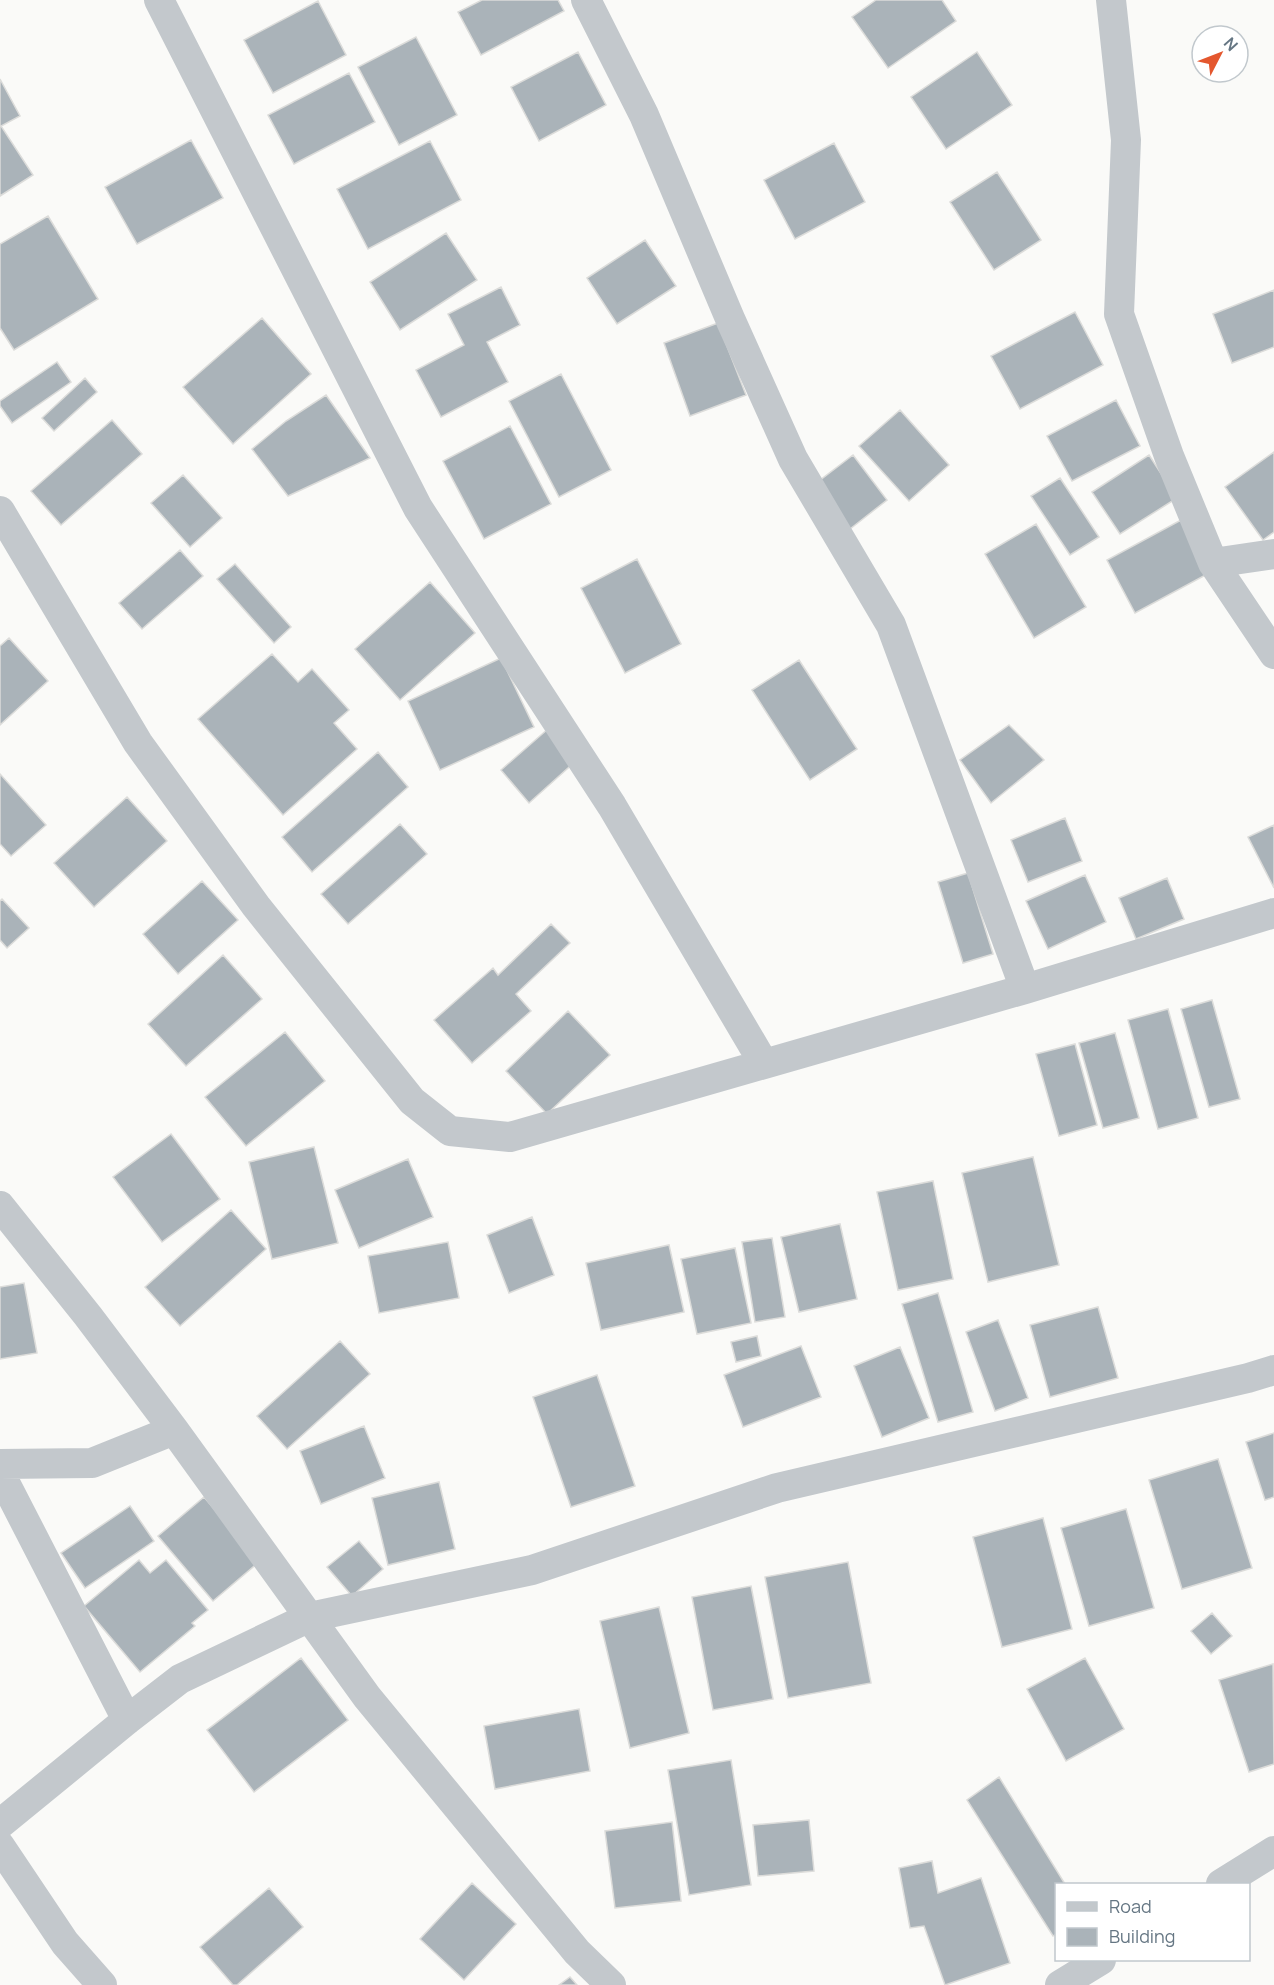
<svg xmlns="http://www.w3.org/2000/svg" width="1274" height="1985" font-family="Manrope,sans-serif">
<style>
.building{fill:#aab3b9;stroke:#dcdcda;stroke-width:1.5}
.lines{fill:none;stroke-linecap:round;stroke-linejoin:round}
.street{stroke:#c3c8cc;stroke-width:30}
</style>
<rect width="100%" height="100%" fill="#fafaf8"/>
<path class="building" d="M482,0H558L564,11L481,55L458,12Z
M876,0H942L956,21L888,68L852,17Z
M318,1L346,55L273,93L244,40Z
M416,37L457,115L399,145L358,67Z
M578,52L606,105L539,141L511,87Z
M977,52L1012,105L946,149L911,97Z
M349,73L375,122L294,164L268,115Z
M0,79L20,116L1,126L33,175L0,196Z
M191,140L223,198L137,244L105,187Z
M430,141L461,200L368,249L337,189Z
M834,143L865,202L795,239L764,180Z
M997,172L1041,240L994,270L950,202Z
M48,216L98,299L14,350L0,328V244Z
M446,233L477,280L400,330L370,282Z
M645,240L676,286L617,324L587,278Z
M501,287L520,325L487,342L508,382L441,417L416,370L464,345L448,314Z
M1274,290V347L1232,363L1213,314Z
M1075,312L1103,365L1020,409L991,356Z
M262,318L311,374L233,444L183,387Z
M718,323L746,395L690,416L664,343Z
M57,362L71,382L12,423L0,406V401Z
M561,374L611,470L559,497L509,401Z
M85,378L97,392L54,431L42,418Z
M326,395L370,458L288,496L252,449L286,421Z
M1116,400L1140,446L1072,481L1047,436Z
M900,410L949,465L909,501L859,446Z
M112,420L142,454L61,525L31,491Z
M510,426L551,504L484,539L443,461Z
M1274,452V532L1263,540L1225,487Z
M853,455L887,500L850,529L815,484Z
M1149,455L1177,498L1120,534L1092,492Z
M183,475L222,518L190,547L151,503Z
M1060,478L1099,537L1070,555L1031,496Z
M1181,520L1213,571L1135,613L1107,560Z
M1036,524L1086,607L1034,638L985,554Z
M180,550L203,576L142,629L119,603Z
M637,559L681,644L625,673L581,588Z
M235,564L291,627L274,643L217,579Z
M430,582L475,633L400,700L355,649Z
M9,638L48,681L0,725V646Z
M272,654L298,682L312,669L349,710L334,723L357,749L283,815L198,719Z
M501,658L534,727L440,770L408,701Z
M799,660L857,749L810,780L752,690Z
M1009,725L1044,760L991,803L960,760Z
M549,728L577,760L529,803L501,770Z
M378,752L408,787L312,872L282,837Z
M0,774L46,825L11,856L0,844Z
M127,797L167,841L94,907L54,863Z
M1065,818L1082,861L1028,882L1011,840Z
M400,824L427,854L348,924L321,894Z
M1274,825V888L1248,837Z
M968,873L993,954L963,963L938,882Z
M1085,875L1106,922L1048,949L1026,901Z
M1167,878L1184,919L1136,939L1119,898Z
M202,881L238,920L178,974L143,934Z
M2,899L29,928L7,948L0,940V901Z
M551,924L570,943L516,994L531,1011L472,1063L434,1020L493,968L498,975Z
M223,955L262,999L186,1066L148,1024Z
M1212,1000L1240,1099L1209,1107L1181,1009Z
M1168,1009L1198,1118L1158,1129L1128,1020Z
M568,1011L610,1055L547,1114L506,1071Z
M285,1032L325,1081L246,1146L205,1097Z
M1115,1033L1139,1118L1103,1128L1079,1043Z
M1075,1044L1097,1125L1059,1136L1036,1054Z
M171,1134L220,1199L162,1242L113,1177Z
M314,1147L338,1243L272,1259L249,1162Z
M1033,1157L1059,1265L988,1282L962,1173Z
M408,1159L433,1217L359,1248L335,1190Z
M933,1181L953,1279L898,1290L877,1192Z
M231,1210L266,1249L180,1326L145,1287Z
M532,1217L554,1275L509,1293L487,1235Z
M840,1224L857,1299L799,1312L781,1237Z
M772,1238L785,1317L755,1322L742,1242Z
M448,1242L459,1298L379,1313L368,1256Z
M669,1245L684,1312L601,1330L586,1263Z
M735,1248L751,1323L697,1334L681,1259Z
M24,1283L37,1353L0,1359V1287Z
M938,1293L973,1412L938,1422L902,1304Z
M1098,1307L1118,1378L1050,1397L1030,1325Z
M998,1320L1028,1398L995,1411L966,1332Z
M757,1336L761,1356L736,1362L731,1342Z
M340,1341L370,1374L287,1449L257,1416Z
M801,1346L821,1397L743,1427L724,1375Z
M900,1347L929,1418L882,1437L854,1366Z
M597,1375L635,1486L571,1507L533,1397Z
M364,1426L385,1478L321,1504L300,1451Z
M1274,1433V1497L1265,1500L1246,1442Z
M1218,1459L1252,1568L1182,1589L1149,1480Z
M439,1482L455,1549L388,1565L372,1498Z
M204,1497L259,1562L213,1601L158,1536Z
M130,1506L154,1541L85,1588L61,1553Z
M1126,1509L1154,1608L1089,1626L1061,1528Z
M1043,1518L1072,1629L1002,1647L973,1537Z
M359,1541L383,1569L352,1596L327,1567Z
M139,1560L150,1573L166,1560L208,1610L192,1623L195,1626L140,1672L84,1606Z
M848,1562L871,1683L788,1698L765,1577Z
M751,1586L773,1699L713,1710L692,1597Z
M659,1607L689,1733L630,1748L600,1621Z
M1212,1613L1232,1636L1211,1654L1191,1631Z
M301,1658L348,1720L254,1792L207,1730Z
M1085,1658L1124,1729L1066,1761L1027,1689Z
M1273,1664L1274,1764L1249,1772L1219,1680Z
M579,1709L590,1771L495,1789L484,1726Z
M731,1760L751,1885L689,1895L668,1770Z
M999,1777L1065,1884H1056V1934L1053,1936L967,1800Z
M809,1820L814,1871L758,1876L753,1825Z
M672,1822L681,1901L615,1908L605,1831Z
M932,1861L938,1893L981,1878L1010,1963L945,1985L924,1926L910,1928L899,1868Z
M472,1883L516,1924L464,1980L420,1939Z
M269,1888L303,1927L237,1985H233L200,1947Z
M570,1977L577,1985H559Z"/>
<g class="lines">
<path class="street" d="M159,0L418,508L612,806L764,1064
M586,0L644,115L731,321L793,459L891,625L1025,989
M1111,0L1126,140L1119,314L1169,456L1213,563L1274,654
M0,511L138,743L256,906L412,1101L450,1131L510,1137L1025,989L1274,913
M1213,563L1274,554
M0,1206L88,1316L174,1430L367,1697L577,1952L611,1985
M0,1464L92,1463L174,1430
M0,1473L127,1720
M0,1824L127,1720L180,1679L310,1617L532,1570L777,1488L1248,1378L1274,1370
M0,1846L65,1943L102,1985
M1221,1884L1274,1851
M1060,1985L1101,1960"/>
</g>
<rect x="1055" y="1883" width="195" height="78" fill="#ffffff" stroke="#c1c8cd" stroke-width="1.5"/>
<rect x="1067" y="1902" width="30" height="9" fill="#c3c8cc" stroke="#c1c8cd" stroke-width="1.5"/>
<text x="1109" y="1913" font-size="18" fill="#657683">Road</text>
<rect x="1067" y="1928" width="30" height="18" fill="#aab3b9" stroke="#c1c8cd" stroke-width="1.5"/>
<text x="1109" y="1943" font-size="18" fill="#657683">Building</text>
<g transform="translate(1220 54) rotate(48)"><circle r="28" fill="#ffffff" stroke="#c1c8cd" stroke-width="1.5"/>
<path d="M0-4.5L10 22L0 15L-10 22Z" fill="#e4572e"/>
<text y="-9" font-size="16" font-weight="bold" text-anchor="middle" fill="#657683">N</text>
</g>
</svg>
